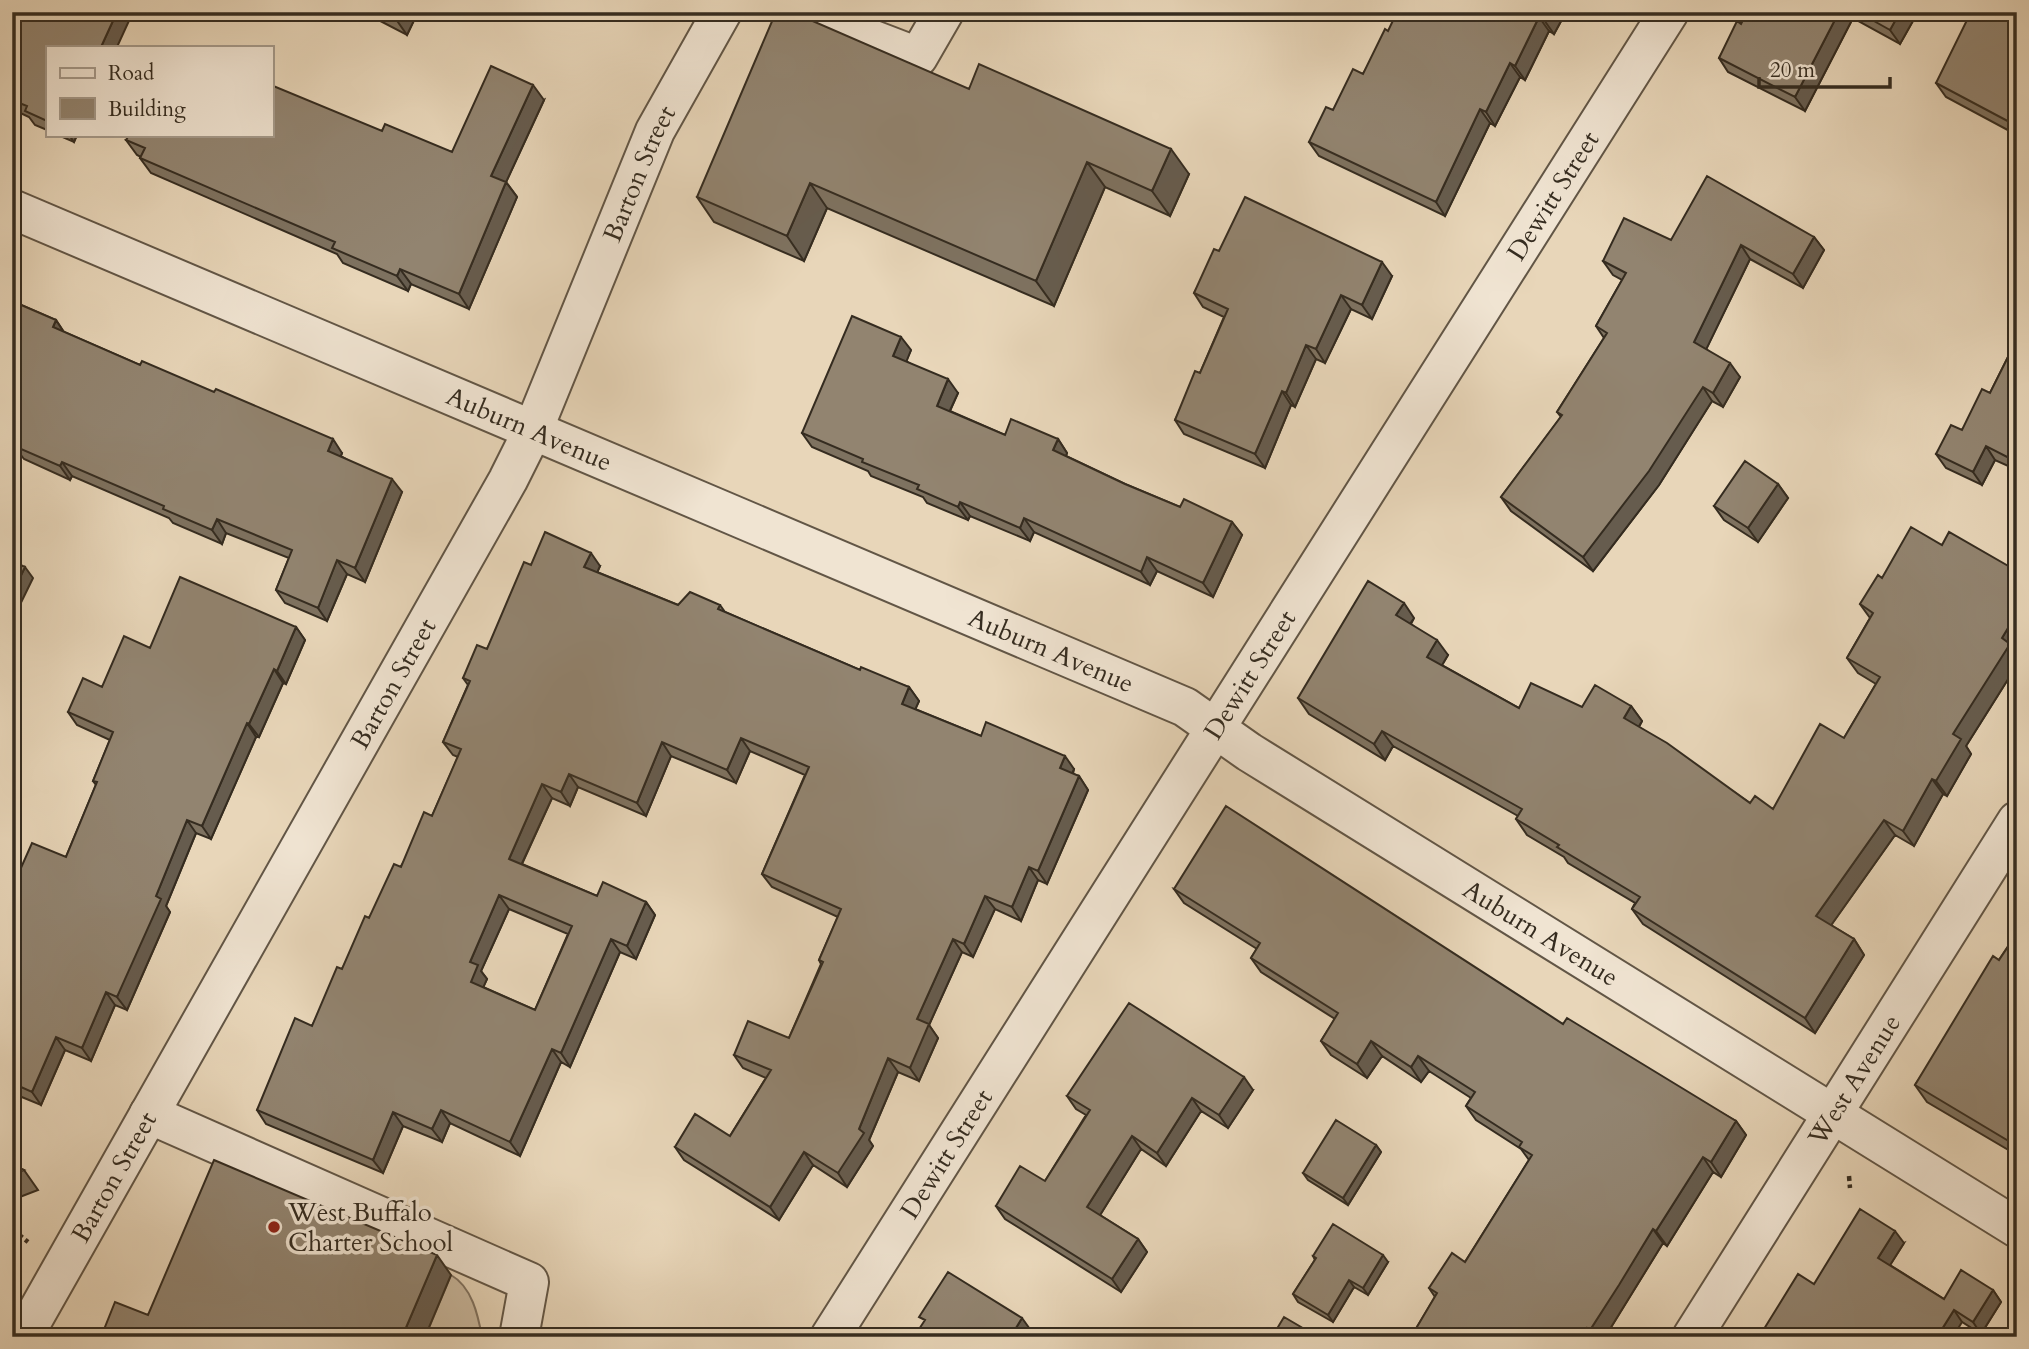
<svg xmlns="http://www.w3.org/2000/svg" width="2029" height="1349" font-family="Cardo,serif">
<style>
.green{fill:#cab99f;stroke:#807260;stroke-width:2}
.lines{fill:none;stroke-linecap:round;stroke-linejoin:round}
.minor-casing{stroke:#625646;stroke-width:42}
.path{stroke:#352c20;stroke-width:4.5;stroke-dasharray:5 3.5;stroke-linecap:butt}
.minor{stroke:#f0e4d2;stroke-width:38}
.wall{fill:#7e7260;stroke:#352c20;stroke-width:2;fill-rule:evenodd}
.shaded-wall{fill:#665c4e;stroke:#352c20;stroke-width:2}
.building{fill:#928470;stroke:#352c20;stroke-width:2;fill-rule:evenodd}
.poi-dot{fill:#8f2418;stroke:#f0e4d2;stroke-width:2.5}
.labels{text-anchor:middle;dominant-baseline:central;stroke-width:7;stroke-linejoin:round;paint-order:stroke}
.street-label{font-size:26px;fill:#352c20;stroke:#f0e4d2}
.poi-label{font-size:26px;fill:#352c20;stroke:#f0e4d2;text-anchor:start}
</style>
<rect width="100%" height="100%" fill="#e8d6b9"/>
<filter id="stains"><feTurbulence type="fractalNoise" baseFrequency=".00286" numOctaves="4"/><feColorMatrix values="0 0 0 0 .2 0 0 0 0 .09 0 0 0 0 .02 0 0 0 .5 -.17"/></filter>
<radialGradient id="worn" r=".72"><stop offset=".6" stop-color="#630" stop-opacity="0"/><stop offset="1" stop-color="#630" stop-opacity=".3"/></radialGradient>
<path class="green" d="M451,1275C472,1287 478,1315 482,1337H425Z"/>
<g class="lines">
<g class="minor-casing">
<g id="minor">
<path d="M816,12L845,29L918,57L944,12"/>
<path id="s1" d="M12,209L1185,707L1249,752L2017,1228"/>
<path d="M149,1114L529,1282L519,1337"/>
<path id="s2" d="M23,1337L508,480L533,430L655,131L722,12"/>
<path id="s3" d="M830,1337L1669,12"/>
<path id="s4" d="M1692,1337L2017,821"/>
</g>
</g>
<path class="path" d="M1849,1176L1850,1188
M12,1229L28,1242"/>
<use href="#minor" class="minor"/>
</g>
<path class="wall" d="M12,12L47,47V130L35,125L29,117L12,109Z
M363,12H418L407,35Z
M1566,12L1554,34L1549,31L1525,80L1520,77L1495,126L1490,123L1445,216L1319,156L1309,142L1363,74L1388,31Z
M1747,12H1918L1900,44L1853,18L1805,111L1728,72L1719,58L1741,24Z
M2017,12V135L1946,97L1936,83Z
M969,89L1189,174L1170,216L1105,187L1054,306L827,208L804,261L714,222L697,197Z
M544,100L506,182L517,197L469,309L411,284L408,291L343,263L337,254L151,173L140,158L141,157L137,155L126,140L382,131L452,152Z
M58,135H77L74,142Z
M1814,237L1824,250L1803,288L1750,259L1706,349L1740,377L1723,407L1712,401L1659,485L1593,571L1511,511L1501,497L1561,417L1557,412L1604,338L1596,326L1622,280L1613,275L1603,261L1671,240Z
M1219,251L1392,276L1372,319L1351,309L1325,363L1316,359L1295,407L1291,405L1265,468L1184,434L1175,420L1200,373L1224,317L1203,307L1194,293Z
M12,301L56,320L64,332L342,453L341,456L402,492L365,582L347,574L327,621L285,603L276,590L289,558L226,533L222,544L173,523L169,518L72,476L70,480L24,459L14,446L15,444L12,443Z
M2017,339V470L1995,460L1982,485L1946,468L1936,454L1962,430L1990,393Z
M911,350L906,361L958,393L950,411L1005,435L1058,439L1067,453L1066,456L1125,484L1180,507L1232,522L1242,535L1213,597L1157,571L1150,585L1034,532L1030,541L970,516L968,520L927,503L923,497L871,476L868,471L812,447L802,433Z
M1778,484L1788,498L1758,542L1724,520L1714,506Z
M1942,545L2017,571V646L2014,650L2017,654V665L1966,746L1971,754L1947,796L1943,794L1914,846L1895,835L1831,925L1854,939L1864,955L1815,1033L1643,924L1632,909L1635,903L1568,863L1564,857L1527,835L1516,819L1518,816L1393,746L1385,760L1309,714L1298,698L1414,618L1411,624L1448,655L1442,665L1519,708L1631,706L1642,721L1639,727L1750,803L1773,809L1844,738L1876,684L1858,673L1847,658L1870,618L1860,604L1882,578Z
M531,565L600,566L597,572L678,605H720L725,612L860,670L909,687L919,701L915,709L981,736L1074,769L1073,774L1079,776L1088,790L1047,884L1038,880L1021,921L995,909L973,957L962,952L929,1025L938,1038L919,1081L898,1072L869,1140L873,1146L847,1187L813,1165L779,1220L684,1160L675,1147L730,1136L766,1078L743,1068L734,1055L789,1038L821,964L819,960L838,917L772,887L762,874L805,775L750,751L736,783L671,756L646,816L578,787L570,806L552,798L522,864L597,896L646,902L655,915L636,959L620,952L570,1067L561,1062L520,1156L450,1123L442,1142L403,1126L383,1173L266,1124L257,1110L312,1026L369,918L432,816L458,757L453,755L443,742L468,685L463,678L487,649ZM509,909L568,934L535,1010L483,987L487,979L481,971Z
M296,627L305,640L286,684L283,683L259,737H256L211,839L196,833L166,906L170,912L127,1010L115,1005L91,1061L65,1050L41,1105L12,1093V888L66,857L96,785L93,781L110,740L77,725L68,712L102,687L150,648Z
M1174,889L1563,1024L1736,1121L1746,1135L1721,1177L1713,1172L1667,1246L1663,1243L1605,1337H1411L1435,1297L1429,1288L1465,1262L1529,1160L1521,1149L1476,1120L1466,1106L1471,1098L1429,1071L1421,1082L1382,1056L1367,1078L1331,1055L1321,1041L1335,1019L1261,972L1251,958L1257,949L1184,903Z
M2017,933V1155L1927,1102L1915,1085Z
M1253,1090L1228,1128L1201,1111L1166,1166L1141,1149L1100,1215L1138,1239L1147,1252L1121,1292L1005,1219L996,1206L1045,1181L1086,1115L1076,1109L1067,1096Z
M1376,1145L1381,1152L1348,1205L1308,1180L1303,1173Z
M12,1165L24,1170L38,1190L12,1200Z
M1904,1243L1890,1265L1944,1299L1993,1290L2001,1302L1981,1334L1962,1322L1814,1284Z
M1313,1256L1388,1262L1368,1295L1354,1287L1333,1322L1298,1302L1293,1294L1315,1260Z"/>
<path class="shaded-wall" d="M117,12H133L117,47H101Z
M391,12H418L407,35Z
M1549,12H1566L1554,34L1544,20Z
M1839,12H1849L1853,18L1805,111L1795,97Z
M1900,12H1918L1900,44L1890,30Z
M1539,17L1549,31L1525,80L1515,66Z
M1510,63L1520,77L1495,126L1486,112Z
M533,85L544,100L502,191L491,176Z
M1480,109L1490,123L1445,216L1436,202Z
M69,135H77L74,142Z
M1171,149L1189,174L1170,216L1152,191Z
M1087,162L1105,187L1054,306L1036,281Z
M506,182L517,197L469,309L459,294Z
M810,183L827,208L804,261L787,236Z
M1814,237L1824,250L1803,288L1793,274Z
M1741,245L1750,259L1703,356L1694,342Z
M1382,262L1392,276L1372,319L1362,305Z
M400,269L411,284L408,291L397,276Z
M1341,295L1351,309L1325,363L1316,349Z
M56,320L65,334L53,327Z
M901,337L911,350L903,370L893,356Z
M1306,345L1316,359L1295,407L1286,393Z
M1730,363L1740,377L1723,407L1713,393Z
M948,379L958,393L946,419L937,406Z
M1703,387L1712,401L1659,485L1593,571L1583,557Z
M1282,391L1291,405L1265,468L1255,454Z
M333,439L342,453L337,465L328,451Z
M1058,439L1067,453L1063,463L1053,450Z
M1986,446L1995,460L1982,485L1973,472Z
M62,462L72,476L70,480L60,466Z
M392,479L402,492L365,582L355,568Z
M1778,484L1788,498L1758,542L1748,528Z
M960,502L970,516L968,520L958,507Z
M1024,518L1034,532L1030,541L1020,528Z
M217,519L226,533L222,544L212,530Z
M1232,522L1242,535L1213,597L1203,583Z
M591,553L600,566L594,580L584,567Z
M1147,557L1157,571L1150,585L1141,572Z
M337,560L347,574L327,621L318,608Z
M25,567L33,578L12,621V594Z
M1404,603L1414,618L1406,630L1396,615Z
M2017,613V646L2014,650L2017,654V665L1966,746L1971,754L1947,796L1936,781L1953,734L2002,638Z
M296,627L305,640L286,684L277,671Z
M1437,640L1448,655L1438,672L1427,657Z
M274,669L283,683L259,737L249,724Z
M909,687L919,701L912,717L902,704Z
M1631,706L1642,721L1635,733L1624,718Z
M247,723L256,737L211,839L202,826Z
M1382,731L1393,746L1385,760L1374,744Z
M741,738L750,751L736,783L727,770Z
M662,742L671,756L646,816L637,803Z
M1065,756L1074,769L1069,781L1060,768Z
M569,774L578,787L570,806L561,792Z
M1079,776L1088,790L1047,884L1038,871Z
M1932,779L1943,794L1914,846L1903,831Z
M542,784L552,798L518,872L509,859Z
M187,820L196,833L166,906L170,912L127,1010L117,997L156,896Z
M1884,820L1895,835L1827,931L1816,916Z
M1029,867L1038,880L1021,921L1012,907Z
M499,895L509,909L481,971L487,979L480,995L471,982L470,962Z
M985,896L995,909L973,957L964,944Z
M646,902L655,915L636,959L627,946Z
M611,939L620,952L570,1067L561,1053Z
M953,939L962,952L929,1025L938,1038L919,1081L910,1068L917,1019Z
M1854,939L1864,955L1815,1033L1805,1018Z
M106,992L115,1005L91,1061L82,1048Z
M56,1037L65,1050L41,1105L32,1092Z
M1371,1041L1382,1056L1367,1078L1357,1064Z
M552,1049L561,1062L520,1156L510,1142Z
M1418,1056L1429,1071L1421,1082L1411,1067Z
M888,1058L898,1072L869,1140L873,1146L847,1187L838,1173L859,1129Z
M1244,1077L1253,1090L1228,1128L1219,1115Z
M1192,1098L1201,1111L1166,1166L1157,1153Z
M441,1110L450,1123L442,1142L432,1129Z
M393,1112L403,1126L383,1173L373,1160Z
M1736,1121L1746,1135L1721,1177L1711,1162Z
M1132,1136L1141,1149L1097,1220L1087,1207Z
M1376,1145L1381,1152L1348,1205L1343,1198Z
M804,1152L813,1165L779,1220L770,1207Z
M1703,1157L1713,1172L1667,1246L1656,1231Z
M1653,1229L1663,1243L1605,1337H1594L1590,1330Z
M1895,1231L1904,1243L1887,1270L1878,1258Z
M1138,1239L1147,1252L1121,1292L1112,1279Z
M437,1255L451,1275L425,1337H402Z
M1383,1255L1388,1262L1368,1295L1363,1288Z
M1349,1280L1354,1287L1333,1322L1328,1315Z
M1993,1290L2001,1302L1981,1334L1973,1322Z
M1954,1310L1962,1322L1953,1337H1937Z
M1022,1318L1032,1332L1029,1337L1016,1328Z
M1587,1328L1593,1337H1582Z"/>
<path class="building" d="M12,12H117L101,47H47V121L25,111L27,106L12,100Z
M776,12H792L969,89L979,64L1171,149L1152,191L1087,162L1036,281L810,183L787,236L697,197Z
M1397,12H1549L1544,20L1539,17L1515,66L1510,63L1486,112L1480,109L1436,202L1309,142L1326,107L1333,110L1353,69L1363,74L1385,29L1388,31Z
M1747,12H1839L1795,97L1719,58L1737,21L1741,24Z
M1858,12H1900L1890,30Z
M1971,12H2017V126L1936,83Z
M491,66L533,85L491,176L506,182L459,294L400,269L397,276L332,248L335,242L140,158L145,148L126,140L129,135H271V85L382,131L385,124L452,152Z
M1707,176L1814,237L1793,274L1741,245L1694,342L1730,363L1713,393L1703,387L1649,471L1583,557L1501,497L1562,415L1557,412L1607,333L1596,326L1626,273L1603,261L1624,218L1671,240Z
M1245,197L1382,262L1362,305L1341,295L1316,349L1306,345L1286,393L1282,391L1255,454L1175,420L1195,371L1200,373L1228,309L1194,293L1214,249L1219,251Z
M12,301L56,320L53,327L140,365L142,361L214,392L216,389L333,439L328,451L392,479L355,568L337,560L318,608L276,590L292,550L217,519L212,530L163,509L164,506L62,462L60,466L14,446L18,436L12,434Z
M852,316L901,337L893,356L948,379L937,406L1005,435L1011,419L1058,439L1053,450L1125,484L1180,507L1184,499L1232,522L1203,583L1147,557L1141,572L1024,518L1020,528L960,502L958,507L917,489L919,485L862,462L863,459L802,433Z
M2017,339V462L1986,446L1973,472L1936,454L1951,425L1962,430L1982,389L1990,393Z
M1745,461L1778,484L1748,528L1714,506Z
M1911,527L1942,545L1949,532L2017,571V613L2002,638L2010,644L1953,734L1961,739L1936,781L1932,779L1903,831L1884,820L1816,916L1854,939L1805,1018L1632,909L1640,897L1557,847L1559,845L1516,819L1522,809L1382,731L1374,744L1298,698L1368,581L1404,603L1396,615L1437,640L1427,657L1519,708L1531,683L1582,707L1595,685L1631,706L1624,718L1667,743L1750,803L1755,796L1773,809L1820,724L1844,738L1880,677L1847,658L1873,613L1860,604L1878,575L1882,578Z
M545,532L591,553L584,567L678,605L690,592L720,605L718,609L860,670L861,667L909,687L902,704L981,736L986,722L1065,756L1060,768L1079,776L1038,871L1029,867L1012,907L985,896L964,944L953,939L917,1019L929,1024L910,1068L888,1058L859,1129L864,1133L838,1173L804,1152L770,1207L675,1147L695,1114L730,1136L771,1070L734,1055L748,1021L789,1038L823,962L819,960L841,909L762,874L809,767L741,738L727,770L662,742L637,803L569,774L561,792L542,784L509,859L597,896L603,882L646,902L627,946L611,939L561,1053L552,1049L510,1142L441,1110L432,1129L393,1112L373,1160L257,1110L295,1018L312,1026L337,967L342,969L365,916L369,918L394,864L401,867L424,812L432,816L461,749L443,742L470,681L463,678L477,645L487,649L524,562L531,565ZM499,895L572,926L535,1010L471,982L478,965L470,962Z
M12,561L25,567L12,594Z
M180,577L296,627L277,671L274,669L249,724L247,723L202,826L187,820L156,896L161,899L117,997L106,992L82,1048L56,1037L32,1092L12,1083V888L32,843L66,857L97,782L93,781L113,732L68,712L83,678L102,687L124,636L150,648Z
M1226,806L1563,1024L1567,1018L1736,1121L1711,1162L1703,1157L1656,1231L1653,1229L1619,1285L1590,1330L1587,1328L1582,1337H1411L1437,1293L1429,1288L1452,1253L1465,1262L1532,1155L1519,1147L1522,1142L1466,1106L1475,1092L1418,1056L1411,1067L1371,1041L1357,1064L1321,1041L1338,1013L1251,958L1260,943L1174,889Z
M2017,933V1146L1915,1085L1993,956L1999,960Z
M1129,1003L1244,1077L1219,1115L1192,1098L1157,1153L1132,1136L1087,1207L1138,1239L1112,1279L996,1206L1020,1166L1045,1181L1090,1110L1067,1096Z
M1336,1120L1376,1145L1343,1198L1303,1173Z
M214,1160L437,1255L402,1337H101L115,1302L148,1315Z
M12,1165L24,1170L12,1175Z
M1860,1209L1895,1231L1878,1258L1944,1299L1961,1270L1993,1290L1973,1322L1954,1310L1937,1337H1759L1798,1274L1814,1284Z
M1333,1224L1383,1255L1363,1288L1349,1280L1328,1315L1293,1294L1316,1258L1313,1256Z
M948,1272L1022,1318L1016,1328L1031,1337H914L925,1320L919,1317Z
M1284,1317L1318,1337H1272Z"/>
<circle class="poi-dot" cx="274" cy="1227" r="7"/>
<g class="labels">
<g class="street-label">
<text stroke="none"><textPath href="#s2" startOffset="1318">Barton Street</textPath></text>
<text stroke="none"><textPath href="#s3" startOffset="1351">Dewitt Street</textPath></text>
<text stroke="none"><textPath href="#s1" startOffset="562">Auburn Avenue</textPath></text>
<text stroke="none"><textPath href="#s1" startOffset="1129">Auburn Avenue</textPath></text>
<text stroke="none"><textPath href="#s3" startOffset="784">Dewitt Street</textPath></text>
<text stroke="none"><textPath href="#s2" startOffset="751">Barton Street</textPath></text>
<text stroke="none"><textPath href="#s1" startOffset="1696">Auburn Avenue</textPath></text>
<text stroke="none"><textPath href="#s4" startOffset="304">West Avenue</textPath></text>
<text stroke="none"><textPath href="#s3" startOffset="217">Dewitt Street</textPath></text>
<text stroke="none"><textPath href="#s2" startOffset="184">Barton Street</textPath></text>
</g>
<g class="poi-label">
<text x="288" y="1212">West Buffalo<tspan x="288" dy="30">Charter School</tspan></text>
</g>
</g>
<rect width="2029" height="1349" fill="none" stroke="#e8d6b9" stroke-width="42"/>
<rect x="14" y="14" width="2001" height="1321" fill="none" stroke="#352c20" stroke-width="3.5"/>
<rect x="21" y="21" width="1987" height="1307" fill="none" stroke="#352c20" stroke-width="2"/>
<rect x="46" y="46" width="228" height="91" fill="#f0e4d2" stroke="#a59a8b" stroke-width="2"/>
<rect x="60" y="68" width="35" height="10" fill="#f0e4d2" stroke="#a59a8b" stroke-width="2"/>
<text x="108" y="80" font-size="21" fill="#352c20">Road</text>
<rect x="60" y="98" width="35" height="21" fill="#928470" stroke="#a59a8b" stroke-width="2"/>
<text x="108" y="116" font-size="21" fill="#352c20">Building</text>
<path d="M1759 77v10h131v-10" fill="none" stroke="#352c20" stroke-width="3.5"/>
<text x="1770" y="77" font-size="21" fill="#352c20" stroke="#f0e4d2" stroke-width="5" paint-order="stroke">20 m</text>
<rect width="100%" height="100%" filter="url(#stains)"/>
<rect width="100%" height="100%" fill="url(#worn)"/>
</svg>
